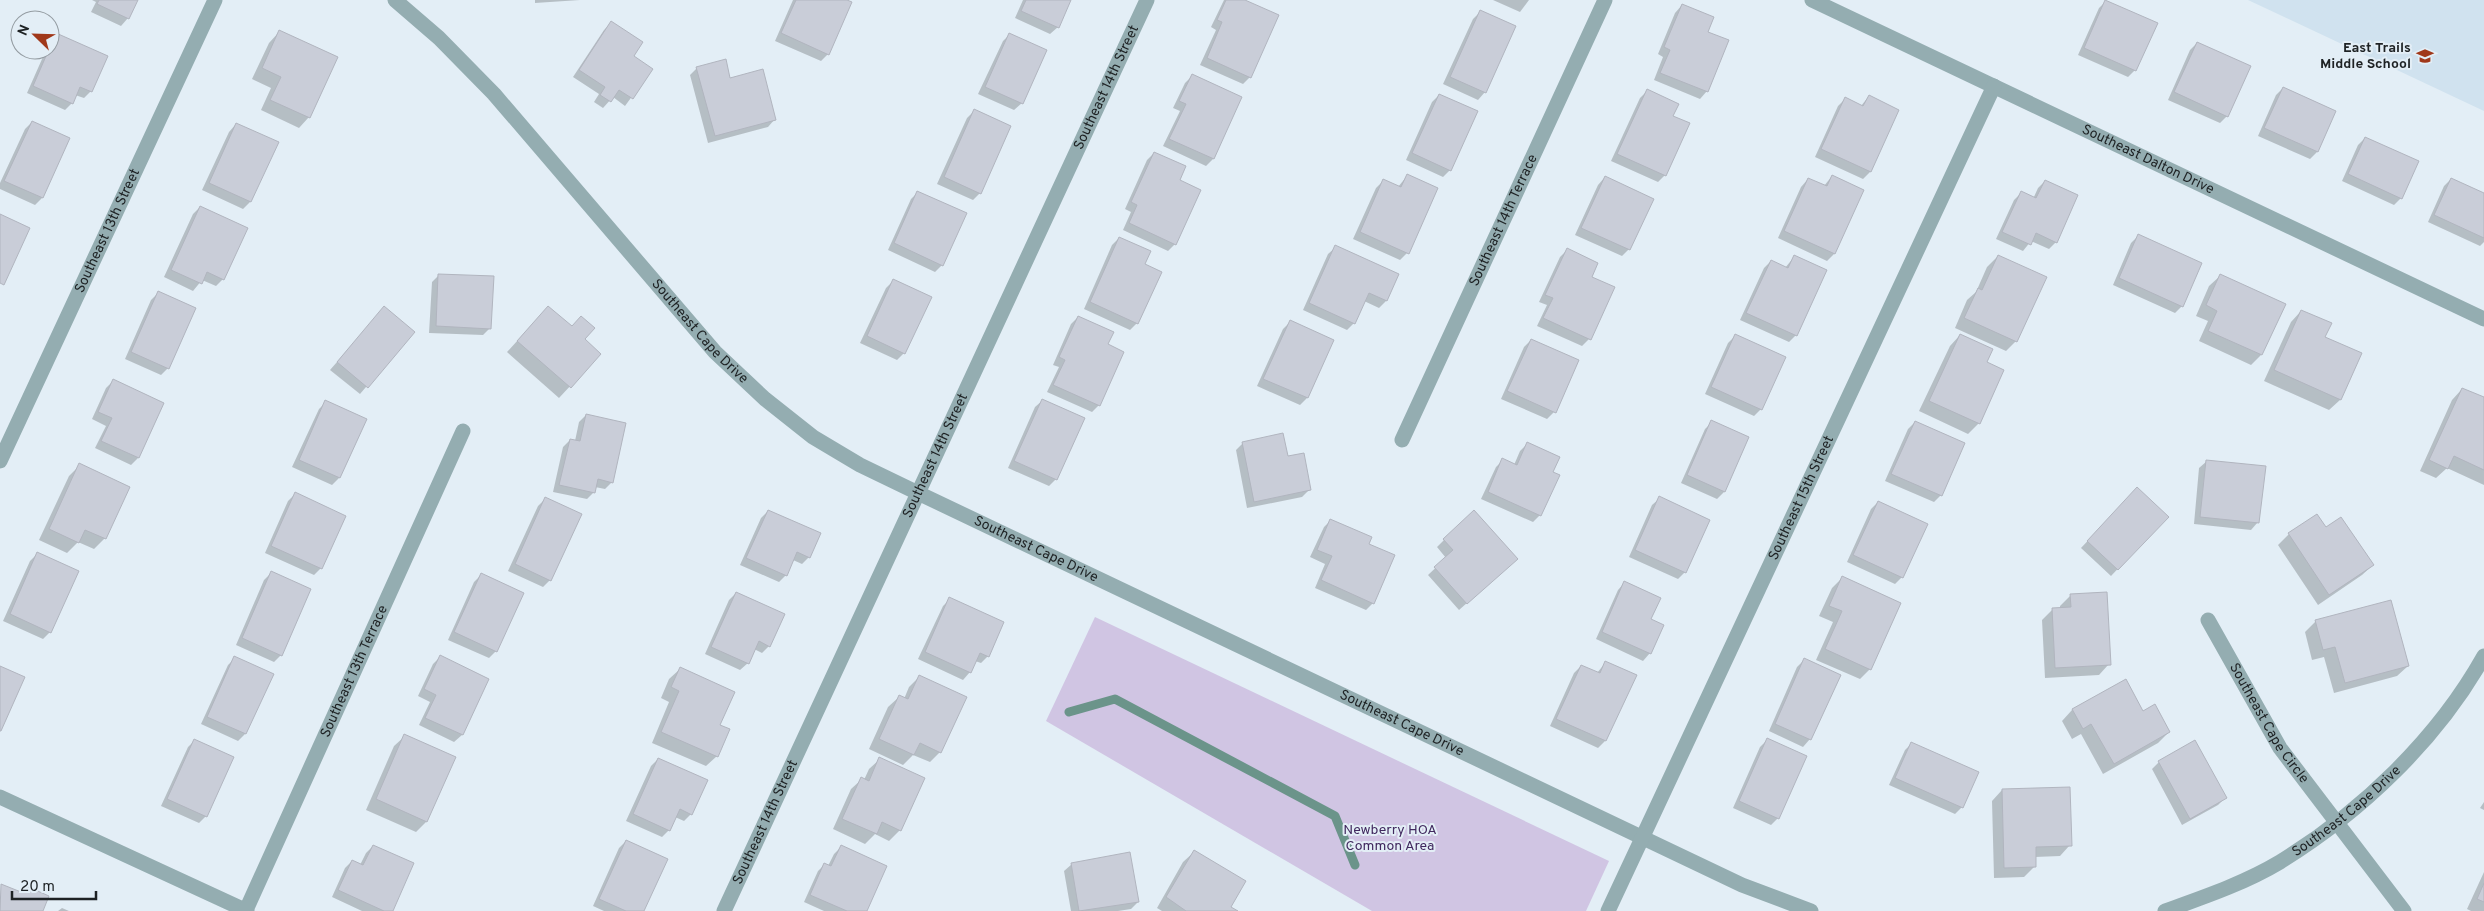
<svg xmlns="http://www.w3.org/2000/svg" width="2484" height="911" font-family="Overpass,sans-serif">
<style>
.built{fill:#d0e2ef}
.green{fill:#d0c5e3}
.shadow{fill:#0003}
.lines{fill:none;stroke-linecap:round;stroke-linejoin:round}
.stream{stroke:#6b948a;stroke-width:9}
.building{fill:#c9cdd8;stroke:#b1b5bf}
.street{stroke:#94adb1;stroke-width:15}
.labels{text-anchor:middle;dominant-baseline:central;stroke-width:4;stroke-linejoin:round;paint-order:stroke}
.poi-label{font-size:14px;font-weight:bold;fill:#1e2224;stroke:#e3eef6;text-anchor:end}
.street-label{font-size:14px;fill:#1e2224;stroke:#e3eef6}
.park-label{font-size:14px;fill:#41295f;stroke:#e3eef6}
</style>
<rect width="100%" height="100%" fill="#e3eef6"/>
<path class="built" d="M2248,0H2484V111Z"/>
<path class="green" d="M1095,617L1609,861L1586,911H1372L1046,721Z"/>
<path class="shadow" d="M92,0H137L128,18L121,26L91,12L96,2Z
M535,0H580L535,3Z
M793,0H845L828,54L821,61L775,41Z
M1023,0H1070L1058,27L1050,34L1015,18Z
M1224,0H1242L1250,77L1243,84L1200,65L1216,30L1211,27Z
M1493,0H1529L1520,12Z
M2106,1L2135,70L2128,77L2078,55L2099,8Z
M1682,5L1706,33L1707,91L1700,99L1654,80L1663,57L1658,54L1675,13Z
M1480,12L1485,92L1478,100L1443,84L1473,19Z
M611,23L632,56L652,69L625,106L613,97L603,108L594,102L599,94L573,77L604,30Z
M279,32L309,117L299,128L261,110L271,88L252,79L269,43Z
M1010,34L1022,103L1014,110L978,94L1003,41Z
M56,35L91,91L84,98L75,95L72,103L65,110L27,93L46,50H50V41Z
M2197,43L2227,116L2220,123L2168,100L2190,50Z
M697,68L730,80L775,119L768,127L708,143L690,75Z
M1192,76L1240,98L1213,159L1206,166L1163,146L1180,111L1173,108L1185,83Z
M2283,88L2335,111L2317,152L2310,159L2258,136L2276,95Z
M1647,91L1671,116L1665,175L1658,182L1611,161L1640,98Z
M1439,95L1450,170L1443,177L1406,160L1432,102Z
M1869,96L1898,110L1870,172L1863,179L1815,157L1838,106L1845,99L1861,106Z
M974,111L980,193L973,200L937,184L967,118Z
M32,122L68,139L42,198L35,205L0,189V183L25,129Z
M236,124L277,143L250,202L243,209L202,190L229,132Z
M2365,138L2401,198L2394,205L2342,181L2358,145Z
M1154,153L1175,244L1168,251L1123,230L1131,212L1125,209L1147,160Z
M1407,176V253L1400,260L1353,239L1376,188L1383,181L1398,187Z
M1832,176L1863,190L1834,254L1827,261L1778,238L1801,187L1808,179L1824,186Z
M1605,177L1629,249L1622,256L1575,235L1598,185Z
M2451,179L2484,194V242L2480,246L2428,222L2444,186Z
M2045,181L2056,242L2049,249L2031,241L2023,251L1996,239L2014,200L2021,193L2033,199L2038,188Z
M918,192L942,265L935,272L888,250L911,199Z
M200,207L223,279L216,286L202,280L193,291L164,277L193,214Z
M2138,236L2182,306L2175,313L2113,285L2131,243Z
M1119,238L1143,265L1137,323L1130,330L1084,309L1112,245Z
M1336,247L1398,274L1386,301L1379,308L1364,301L1354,323L1347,330L1303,310L1328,254Z
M1567,250L1590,278L1589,339L1582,346L1537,326L1547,305L1539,302L1560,257Z
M1998,256L2016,341L2006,351L1955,328L1967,300L1976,292L1987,267Z
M1794,257L1796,335L1789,342L1740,320L1764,268L1771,261L1785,268Z
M439,275L490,328L483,335L429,333L432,282Z
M2220,276L2261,355L2251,365L2199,341L2208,321L2196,316L2209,286Z
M893,281L904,353L897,360L860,343L886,288Z
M158,293L168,368L161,375L125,359L151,300Z
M384,308L413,332L360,394L330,370Z
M2301,311L2324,337L2360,354L2340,400L2329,410L2264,381L2291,322Z
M1078,317L1107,345L1099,405L1092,412L1047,392L1059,367L1053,365L1071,324Z
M538,318L583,339L600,354L559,398L507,352Z
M1290,322L1332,340L1307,398L1300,405L1257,386L1283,329Z
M1960,335L1985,363L1979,423L1968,434L1919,411L1950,346Z
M1735,336L1761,409L1754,416L1705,394L1728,343Z
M1531,340L1554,412L1547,419L1501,399L1524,347Z
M113,381L163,403L138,458L131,465L95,448L106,426L92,419L106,388Z
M2462,389L2484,399V485L2447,468L2436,478L2420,471L2452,400Z
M1043,400L1056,479L1049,486L1008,468L1035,407Z
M326,402L365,420L339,478L332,485L292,467L319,409Z
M586,415L612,482L605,489L595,487L594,492L587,499L553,492L563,447L570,440L575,441L579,422Z
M1712,422L1748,438L1724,492L1717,499L1681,483L1705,429Z
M1915,422L1941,495L1934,502L1885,481L1908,429Z
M1243,443L1287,458L1309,490L1302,497L1247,508L1236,450Z
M1527,444L1552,472L1540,515L1533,522L1481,499L1496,467L1503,460L1514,465L1520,451Z
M2207,461L2258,522L2251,530L2194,524L2199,468Z
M80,465L105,538L94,549L78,542L67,553L39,540L69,476Z
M295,494L321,568L314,575L265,553L288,501Z
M2130,496L2167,517L2111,576L2081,548Z
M1660,498L1685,572L1678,579L1629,557L1652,505Z
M545,499L550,580L543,587L508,571L538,506Z
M1878,502L1902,577L1895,584L1847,562L1871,509Z
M768,511L809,557L802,564L793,560L786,575L779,582L740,565L761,518Z
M2317,516L2325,529L2373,565L2362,575L2318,605L2278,545L2289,534Z
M1331,520L1367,544L1373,603L1366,610L1315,588L1325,564L1310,557L1324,527Z
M1444,540L1509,566L1459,610L1428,575L1446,558L1437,547Z
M37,554L50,632L43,639L3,621L30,561Z
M271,573L281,655L274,662L236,645L264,580Z
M481,575L496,651L489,658L448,640L474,582Z
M1842,578L1870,669L1860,679L1816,660L1833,622L1819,616L1832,588Z
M1625,582L1650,620V653L1643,661L1596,639L1618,590Z
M736,593L769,646L762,653L754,649L748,663L740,670L705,654L729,600Z
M2071,595L2109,664L2099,675L2045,678L2042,620L2053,609H2060V606Z
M950,599L988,656L981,663L975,661L970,672L963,680L918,659L943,606Z
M2316,621L2408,666L2397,676L2334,693L2324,657L2312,660L2305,632Z
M440,657L488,679L462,735L454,742L419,725L430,702L418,696L433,664Z
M235,658L272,675L245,734L238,741L201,724L228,665Z
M1804,660L1810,739L1803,747L1769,731L1797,667Z
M1606,662L1605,741L1598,748L1550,726L1574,673L1581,666L1597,673Z
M680,669L718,725L717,756L706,766L652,743L669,702L661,698L669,679Z
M920,676L940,752L930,762L913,755L903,765L869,749L888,707L899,697L904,699L909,687Z
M2125,681L2142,712L2169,732L2158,743L2103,774L2081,734L2072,739L2062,721L2072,710Z
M405,736L426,822L416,832L366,810L394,746Z
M195,740L206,816L199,823L161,806L188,747Z
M1767,740L1778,818L1771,825L1733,808L1760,747Z
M1912,743L1962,807L1955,814L1889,785L1905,750Z
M658,759L691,814L684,821L675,817L669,830L662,837L626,821L651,766Z
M880,759L900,830L889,841L875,834L865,844L833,829L851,789L862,779L864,780L869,769Z
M2159,762L2225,798L2218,805L2182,825L2152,769Z
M2002,790L2070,845L2060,856L2035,857V866L2024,877L1994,878L1992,801Z
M2484,802V810L2480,808Z
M626,841L643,911H604L593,906L619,848Z
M373,846L391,911H362L332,897L345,868L352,861L360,865L366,853Z
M841,847L865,911H824L804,902L818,871L825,864L828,866L834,854Z
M1194,852L1229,907L1236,911H1162L1157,908L1183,862Z
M1072,864L1138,902L1131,909L1118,911H1071L1064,871Z
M2484,872V911H2471L2467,909Z
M2,885L18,893L24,886L41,911H0Z
M62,908L69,911H58Z"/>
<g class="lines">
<path class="stream" d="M1069,712L1115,699L1335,816L1355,865"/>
</g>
<path class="building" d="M99,0H138L129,19L97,4Z
M796,0H847L852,2L829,55L781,33Z
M1026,0H1071L1059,28L1021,11Z
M1226,0H1245L1279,15L1251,78L1207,58L1222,22L1217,20Z
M2105,0L2158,23L2136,71L2084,48Z
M1682,4L1714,17L1708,32L1729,40L1708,92L1660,73L1670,50L1664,47Z
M1480,10L1516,26L1486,93L1450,77Z
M611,21L643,42L634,56L653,69L633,99L619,90L611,102L600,95L605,87L579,70Z
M279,30L338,57L310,118L270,100L281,77L262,68Z
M56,33L108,56L92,92L80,87L73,104L33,86Z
M1009,33L1047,50L1023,104L985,87Z
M2197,42L2251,66L2228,117L2174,92Z
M726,59L730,78L763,69L776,120L715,136L696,67Z
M1192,74L1242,97L1214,159L1169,139L1186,104L1179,101Z
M2283,87L2336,111L2318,152L2264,128Z
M1647,89L1679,104L1673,116L1690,123L1666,176L1617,154Z
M1439,94L1478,111L1451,171L1412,153Z
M1869,95L1899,110L1871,172L1821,149L1845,97L1863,106Z
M974,109L1011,126L981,194L944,177Z
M32,121L70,138L43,198L4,181Z
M236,123L279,142L251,202L209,183Z
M2365,137L2419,161L2402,199L2348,174Z
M1154,152L1186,166L1180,180L1201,190L1176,245L1129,223L1137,205L1131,202Z
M1407,174L1438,188L1409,254L1360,232L1383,179L1401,187Z
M1832,175L1864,190L1835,254L1784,231L1808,178L1827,186Z
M1605,176L1654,199L1630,250L1581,228Z
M2451,178L2484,193V238L2434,215Z
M2045,180L2078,195L2057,243L2036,233L2031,245L2002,232L2021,191L2036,198Z
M917,191L967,213L943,266L894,243Z
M200,206L248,228L224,280L207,272L202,284L171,270Z
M0,214L30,228L4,285L0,283Z
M2138,234L2202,263L2183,307L2119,278Z
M1119,237L1151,251L1145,264L1162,272L1138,324L1090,302Z
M1335,245L1399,274L1387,301L1369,293L1355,324L1309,303Z
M1567,248L1598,263L1592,277L1615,287L1591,340L1543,318L1553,298L1545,295Z
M1794,255L1827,270L1797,336L1746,313L1771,260L1788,268Z
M1998,255L2047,277L2017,342L1964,318L1978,288L1982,290Z
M438,274L494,276L491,329L436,326Z
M2220,274L2286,304L2262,355L2208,331L2217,311L2206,305Z
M893,279L932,297L905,354L867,336Z
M158,291L196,308L169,369L131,352Z
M384,306L415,332L368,388L337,362Z
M548,306L572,326L581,316L595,328L585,339L601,354L571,388L517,341Z
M2301,310L2332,323L2325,337L2362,353L2341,400L2274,370Z
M1078,316L1114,332L1108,344L1124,352L1100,406L1053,385L1065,360L1059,357Z
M1290,320L1334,340L1308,398L1263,379Z
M1735,334L1786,357L1762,410L1711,387Z
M1960,334L1993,349L1987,362L2004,370L1980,424L1929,401Z
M1531,339L1579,360L1556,413L1507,391Z
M113,379L164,403L139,458L101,441L112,418L98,412Z
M2462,388L2484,397V470L2454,456L2448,469L2429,460Z
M1042,399L1085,418L1057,480L1014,461Z
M325,400L367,419L340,478L299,460Z
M586,414L626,423L613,483L598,479L595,493L559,485L570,439L580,441Z
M1711,420L1749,437L1725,492L1687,475Z
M1915,421L1965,443L1942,496L1891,474Z
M1283,433L1288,456L1304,453L1311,490L1254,502L1242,442Z
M1527,442L1560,457L1553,472L1560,475L1541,516L1488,492L1502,458L1517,465Z
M2206,460L2266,466L2259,523L2200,517Z
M79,463L130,487L106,539L85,530L79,543L49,529Z
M2137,487L2169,517L2118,570L2087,541Z
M295,492L346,516L322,569L271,546Z
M1659,496L1710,520L1686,573L1635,550Z
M545,497L582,514L551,581L515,564Z
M1878,501L1928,524L1903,578L1853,555Z
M768,510L821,533L810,558L797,552L787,576L746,558Z
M1474,510L1518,559L1467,604L1434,567L1453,550L1443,539Z
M2317,514L2326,527L2341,517L2374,565L2329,595L2288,533Z
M1330,519L1372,537L1369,544L1395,555L1374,604L1321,580L1332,556L1317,550Z
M37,552L79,571L51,633L10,614Z
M271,571L311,589L282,656L242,638Z
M481,573L524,593L497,652L454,632Z
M1842,576L1901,603L1871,670L1825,649L1842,611L1829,606Z
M1624,581L1661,598L1651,619L1664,625L1651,654L1602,632Z
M736,592L785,614L770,647L759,641L749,664L711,647Z
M2107,592L2111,665L2055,668L2052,608L2071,607L2070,594Z
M949,597L1004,622L989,657L980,653L971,673L925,652Z
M2391,600L2409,666L2345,683L2335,647L2323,650L2315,620Z
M440,655L489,679L463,735L425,718L436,695L424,689Z
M234,656L274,674L246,734L207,717Z
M1804,658L1841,675L1811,740L1775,724Z
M1605,661L1637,675L1606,741L1556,719L1581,665L1600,673Z
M0,666L25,677L1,731H0Z
M680,667L735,692L720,725L730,729L718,757L661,732L679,691L671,687Z
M919,675L967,697L941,753L920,743L914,755L879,739L899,695L908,699Z
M2126,679L2143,711L2155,704L2170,732L2114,764L2091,724L2083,729L2072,709Z
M404,734L456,757L427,822L376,799Z
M1767,738L1807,756L1779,819L1739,801Z
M194,739L234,757L207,817L167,799Z
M2195,740L2227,798L2190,819L2158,761Z
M1911,742L1979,772L1963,808L1895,778Z
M879,757L925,778L901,831L882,822L877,834L842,819L861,777L869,781Z
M658,758L708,780L692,815L680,809L670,831L633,814Z
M2070,787L2072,846L2036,847V867L2004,868L2002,789Z
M626,840L668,859L644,911H626L599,899Z
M373,845L414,863L393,911H384L338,890L352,860L363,865Z
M841,845L887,866L867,911H847L810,895L824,863L831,866Z
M1194,850L1246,881L1231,907L1238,911H1186L1166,897Z
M1130,852L1139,902L1079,911L1071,863Z
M2484,883V902L2477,899Z
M1,884L21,892L24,885L49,896L43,911H0Z"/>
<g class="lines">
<g class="street">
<path id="s1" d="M395,0L439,38L494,94L715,352L765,399L813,437L860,465L918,493L1742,885L1811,911"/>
<path id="s2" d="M1812,0L2484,319"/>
<path id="s3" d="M1402,440L1605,0"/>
<path id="s4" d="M0,461L215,0"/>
<path id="s5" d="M2208,620L2280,748L2404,911"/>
<path d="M0,797L247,911"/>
<path id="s6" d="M246,910L463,431"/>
<path id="s7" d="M724,911L1147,0"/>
<path id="s8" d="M1608,911L1994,86"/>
<path id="s9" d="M2165,911C2204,897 2245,883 2280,862C2361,812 2437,740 2484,656"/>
</g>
</g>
<defs>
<g id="school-bare" transform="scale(1.35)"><path d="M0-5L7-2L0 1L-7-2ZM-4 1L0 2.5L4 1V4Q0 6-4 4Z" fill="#a0381a" stroke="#e3eef6" stroke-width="2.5" paint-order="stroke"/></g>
</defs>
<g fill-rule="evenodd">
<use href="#school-bare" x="2425" y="56"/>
</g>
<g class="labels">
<g class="poi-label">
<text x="2411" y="48">East Trails<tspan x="2411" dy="16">Middle School</tspan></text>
</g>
<g class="street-label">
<text stroke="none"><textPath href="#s7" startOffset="908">Southeast 14th Street</textPath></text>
<text stroke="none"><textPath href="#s2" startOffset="372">Southeast Dalton Drive</textPath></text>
<text stroke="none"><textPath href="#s3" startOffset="242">Southeast 14th Terrace</textPath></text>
<text stroke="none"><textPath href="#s4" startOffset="254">Southeast 13th Street</textPath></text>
<text stroke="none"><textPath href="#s1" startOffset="451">Southeast Cape Drive</textPath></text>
<text stroke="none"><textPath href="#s7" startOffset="502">Southeast 14th Street</textPath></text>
<text stroke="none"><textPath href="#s8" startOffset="456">Southeast 15th Street</textPath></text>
<text stroke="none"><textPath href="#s1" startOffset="856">Southeast Cape Drive</textPath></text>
<text stroke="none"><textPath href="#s6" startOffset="262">Southeast 13th Terrace</textPath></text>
<text stroke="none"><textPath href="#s1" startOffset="1261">Southeast Cape Drive</textPath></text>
<text stroke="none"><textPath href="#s5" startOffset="120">Southeast Cape Circle</textPath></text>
<text stroke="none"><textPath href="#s9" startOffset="209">Southeast Cape Drive</textPath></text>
<text stroke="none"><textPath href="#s7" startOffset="98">Southeast 14th Street</textPath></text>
</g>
<g class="park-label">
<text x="1390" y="830">Newberry HOA<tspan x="1390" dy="16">Common Area</tspan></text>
</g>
</g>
<g transform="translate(35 35) rotate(293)"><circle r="24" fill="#e3eef6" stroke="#949ca2"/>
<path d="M0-4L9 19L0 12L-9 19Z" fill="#a0381a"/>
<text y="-8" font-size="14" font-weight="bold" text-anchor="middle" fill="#1e2224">N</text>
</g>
<path d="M12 891v8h84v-8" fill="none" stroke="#1e2224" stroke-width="2.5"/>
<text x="20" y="891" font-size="15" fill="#1e2224" stroke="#e3eef6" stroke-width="4" paint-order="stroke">20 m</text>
</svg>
